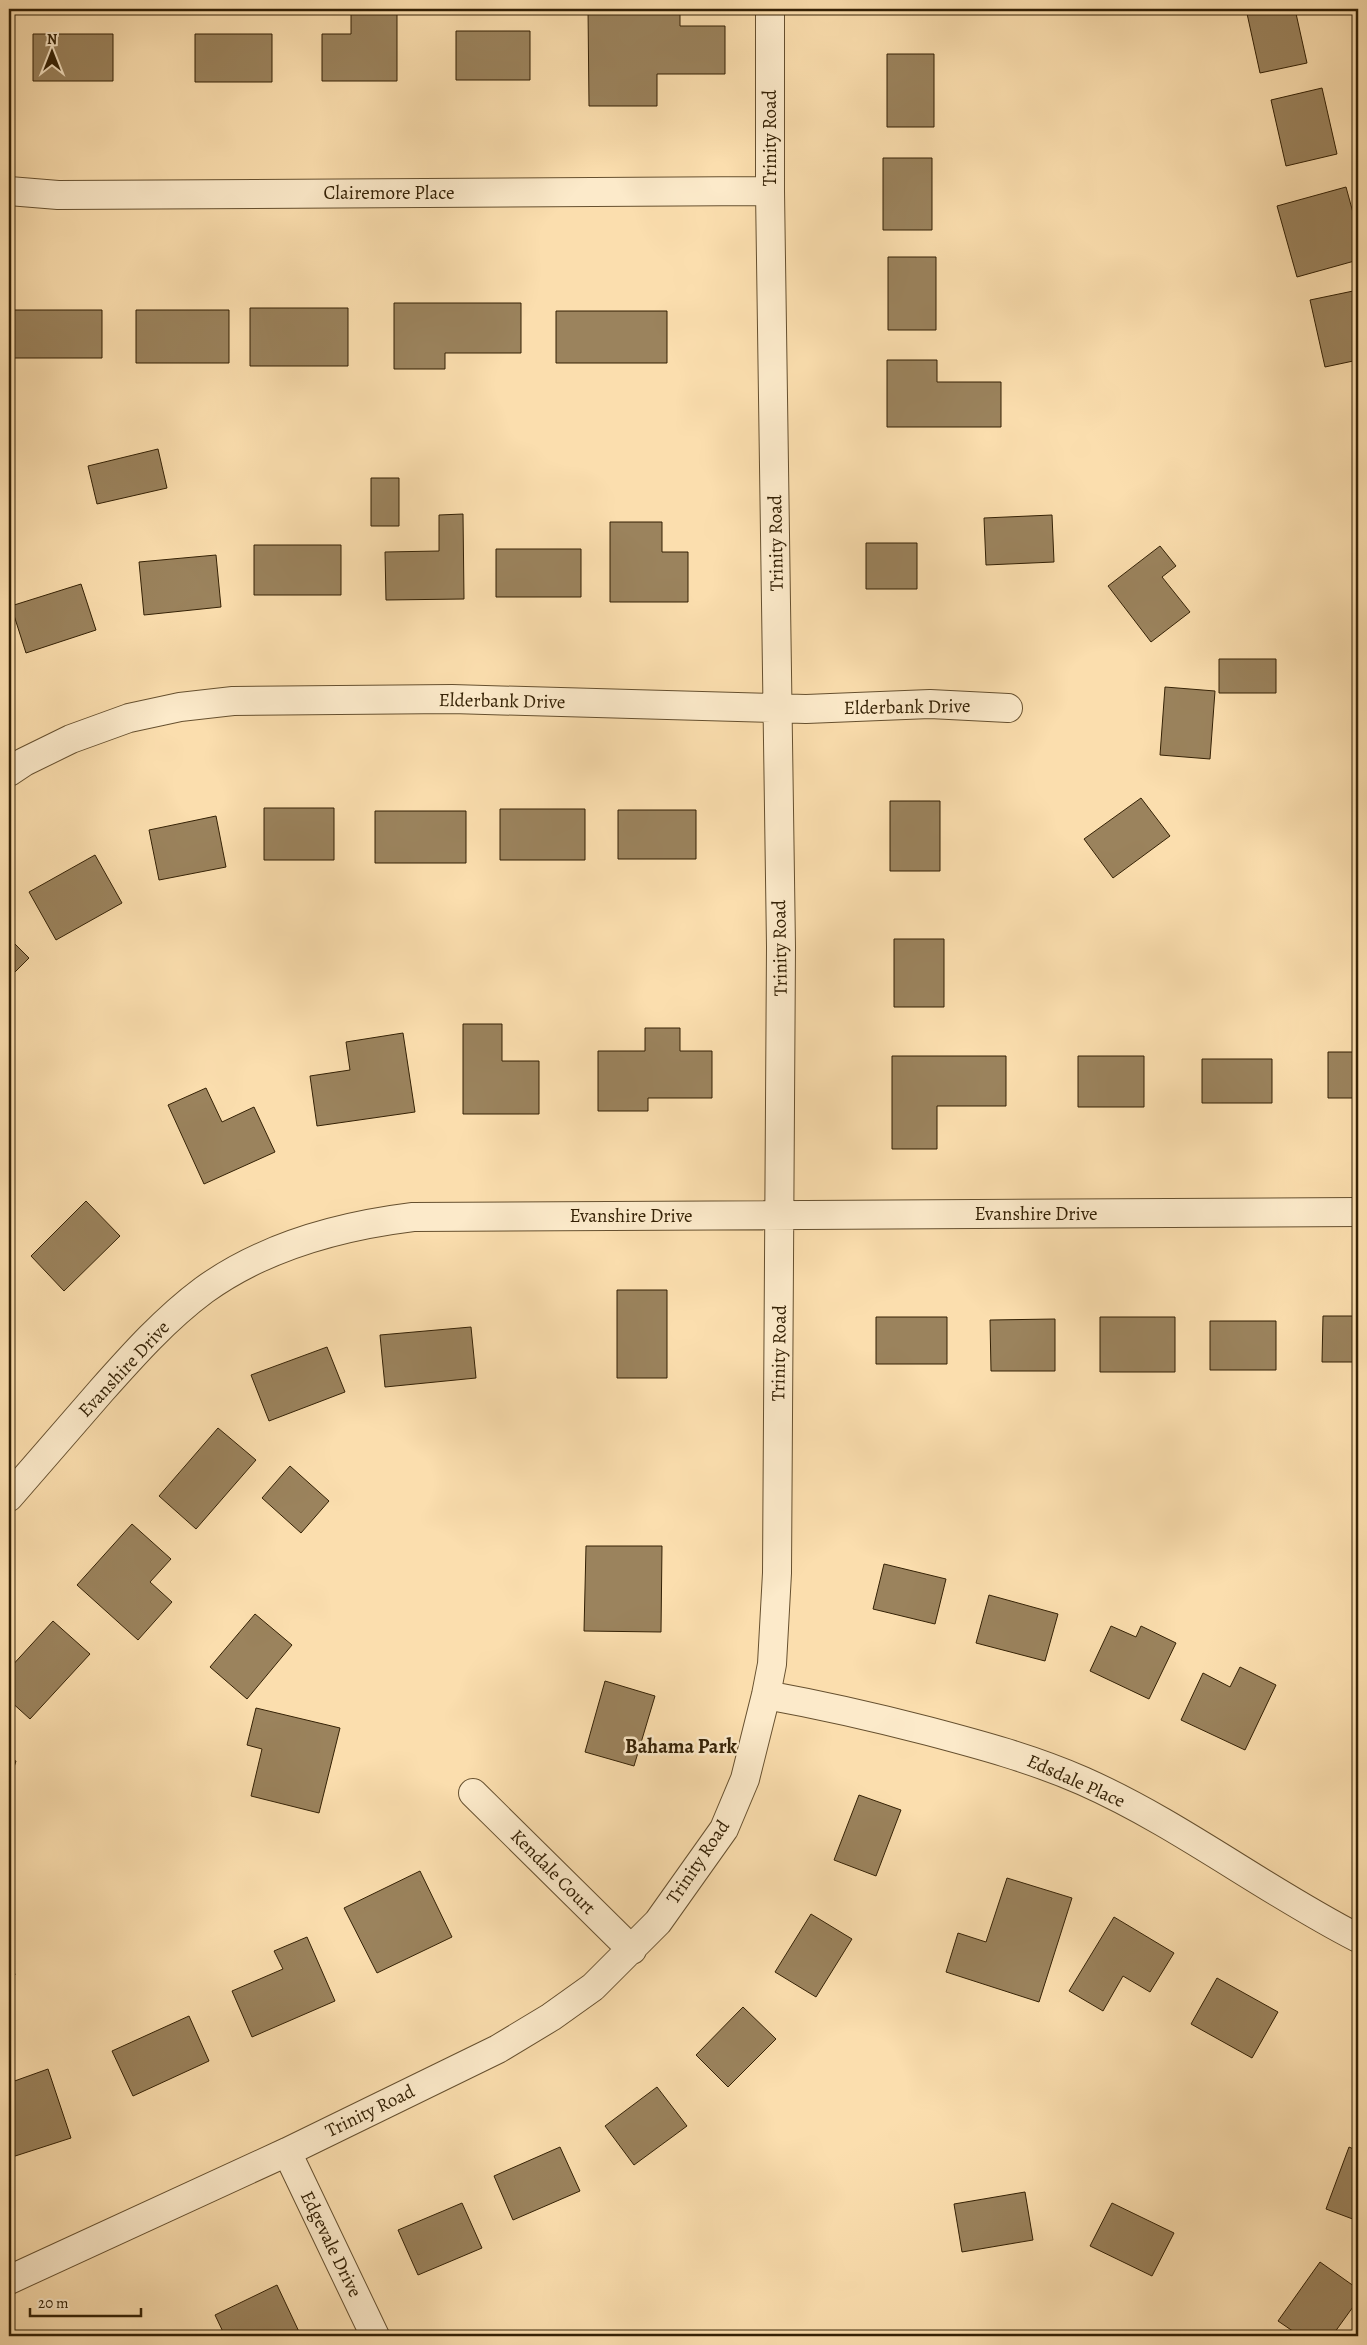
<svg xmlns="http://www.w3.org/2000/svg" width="1367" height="2345" font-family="Alegreya,serif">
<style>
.building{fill:#9b835d;stroke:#342105}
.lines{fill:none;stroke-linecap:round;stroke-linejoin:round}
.minor-casing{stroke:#66502f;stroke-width:30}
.minor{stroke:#fceaca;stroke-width:28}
.labels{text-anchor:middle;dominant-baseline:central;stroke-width:5;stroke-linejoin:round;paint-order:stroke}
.street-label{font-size:19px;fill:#342105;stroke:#fceaca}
.neighbourhood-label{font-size:20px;font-weight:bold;fill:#342105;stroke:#fceaca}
</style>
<rect width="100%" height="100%" fill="#fbdeae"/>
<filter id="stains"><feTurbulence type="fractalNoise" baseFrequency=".004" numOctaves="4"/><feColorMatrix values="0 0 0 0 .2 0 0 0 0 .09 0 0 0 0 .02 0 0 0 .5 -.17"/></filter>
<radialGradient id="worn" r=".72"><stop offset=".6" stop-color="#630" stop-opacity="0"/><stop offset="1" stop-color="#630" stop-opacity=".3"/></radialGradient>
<path class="building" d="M351,9H397V81H322V34H351Z
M588,9H680V26H725V74H657V106H589Z
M884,9H934V14H884Z
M1246,9H1295L1307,63L1260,73Z
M456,31H530V80H456Z
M33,34H113V81H33Z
M195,34H272V82H195Z
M887,54H934V127H887Z
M1322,88L1337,154L1286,166L1271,100Z
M883,158H932V230H883Z
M1346,187L1358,231V260L1297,277L1277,206Z
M888,257H936V330H888Z
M1358,290V360L1325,367L1310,300Z
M394,303H521V353H445V369H394Z
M250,308H348V366H250Z
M13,310H102V358H13Z
M136,310H229V363H136Z
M556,311H667V363H556Z
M887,360H937V382H1001V427H887Z
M158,449L167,488L97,504L88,466Z
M371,478H399V526H371Z
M463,514L464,599L386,600L385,552L439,551V515Z
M1052,515L1054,562L986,565L984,518Z
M610,522H662V552H688V602H610Z
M866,543H917V589H866Z
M254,545H341V595H254Z
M1160,546L1176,566L1162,577L1190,612L1151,642L1108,586Z
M496,549H581V597H496Z
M216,555L221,607L144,615L139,562Z
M81,584L96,630L26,653L11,606Z
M1219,659H1276V693H1219Z
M1165,687L1215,691L1210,759L1160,755Z
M1141,798L1170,836L1113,878L1084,839Z
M890,801H940V871H890Z
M264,808H334V860H264Z
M500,809H585V860H500Z
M618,810H696V859H618Z
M375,811H466V863H375Z
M216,816L226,867L159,880L149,830Z
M95,855L122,903L56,940L29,892Z
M9,938L29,958L9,978Z
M894,939H944V1007H894Z
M463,1024H502V1061H539V1114H463Z
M645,1028H680V1051H712V1098H648V1111H598V1051H645Z
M403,1033L415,1112L317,1126L310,1076L350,1070L346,1042Z
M1328,1052H1358V1098H1328Z
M892,1056H1006V1106H937V1149H892Z
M1078,1056H1144V1107H1078Z
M1202,1059H1272V1103H1202Z
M206,1088L222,1122L254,1107L275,1152L204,1184L168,1105Z
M86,1201L120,1236L64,1291L31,1256Z
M617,1290H667V1378H617Z
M1323,1316H1358V1362H1322Z
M876,1317H947V1364H876Z
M1100,1317H1175V1372H1100Z
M1055,1319V1371H991L990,1320Z
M1210,1321H1276V1370H1210Z
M471,1327L476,1378L385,1387L380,1335Z
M327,1347L345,1392L269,1421L251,1375Z
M218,1428L256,1460L196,1529L159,1496Z
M290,1466L329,1501L301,1533L262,1498Z
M132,1524L171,1559L150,1582L172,1602L138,1640L77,1585Z
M586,1546H662L661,1632L584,1631Z
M884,1564L946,1579L935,1624L873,1609Z
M989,1595L1058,1614L1045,1661L976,1643Z
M255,1614L292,1645L247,1699L210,1667Z
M53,1621L90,1654L30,1719L9,1700V1669Z
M1111,1626L1136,1637L1141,1626L1176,1643L1149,1699L1090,1671Z
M1240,1667L1276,1685L1245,1750L1181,1720L1203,1673L1230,1687Z
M605,1681L655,1696L634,1766L585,1752Z
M256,1708L340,1728L319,1813L251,1796L262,1749L247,1745Z
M9,1759L16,1761L9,1783Z
M859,1795L901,1810L876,1876L834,1860Z
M420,1871L452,1937L377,1973L344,1908Z
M1007,1878L1072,1898L1039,2002L946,1972L958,1933L986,1942Z
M811,1914L852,1939L816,1997L775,1972Z
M1114,1917L1174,1953L1150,1992L1123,1976L1103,2011L1069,1991Z
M307,1937L335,2001L252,2037L232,1991L283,1969L274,1951Z
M9,1951L15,1975L9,1977Z
M1217,1978L1278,2012L1252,2058L1191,2024Z
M743,2007L776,2039L728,2087L696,2055Z
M189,2016L209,2061L133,2096L112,2051Z
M48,2069L71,2138L9,2158V2083Z
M657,2087L687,2126L634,2165L605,2126Z
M560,2147L580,2191L513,2220L494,2176Z
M1349,2147L1358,2151V2221L1326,2209Z
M1025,2192L1033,2240L962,2252L954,2204Z
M462,2203L482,2248L418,2275L398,2230Z
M1112,2203L1174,2233L1152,2276L1090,2246Z
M1320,2262L1358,2289V2300L1332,2336H1300L1278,2321Z
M277,2285L301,2336H225L215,2315Z"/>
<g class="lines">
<g class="minor-casing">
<path id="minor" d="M9,191L58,195L770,191
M9,772L24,762L71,739L129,718L180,707L233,701L452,699L806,709L930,704L1008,708
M9,1497C39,1462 70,1427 101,1391C133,1355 165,1319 204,1290C265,1246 340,1226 413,1217L1358,1212
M766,1695C821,1705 874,1717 928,1731C981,1745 1033,1759 1083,1781C1180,1824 1264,1890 1358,1938
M473,1793L632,1950
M287,2152L375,2336
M9,2280L287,2152L498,2049L551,2017L593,1987L658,1922L724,1829L745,1779L766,1695L772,1664L777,1573L781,947L770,191V9"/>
</g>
<use href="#minor" class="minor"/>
</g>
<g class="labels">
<g class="street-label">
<text transform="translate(770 138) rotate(-90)">Trinity Road</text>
<text x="389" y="193">Clairemore Place</text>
<text transform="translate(776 543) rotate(-91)">Trinity Road</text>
<text transform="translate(502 701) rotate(1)">Elderbank Drive</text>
<text transform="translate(907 707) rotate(-1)">Elderbank Drive</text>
<text transform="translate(780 948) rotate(-91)">Trinity Road</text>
<text x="1036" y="1214">Evanshire Drive</text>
<text x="631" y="1216">Evanshire Drive</text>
<text transform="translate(779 1353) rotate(-89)">Trinity Road</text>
<text transform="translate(124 1369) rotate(-47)">Evanshire Drive</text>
<text transform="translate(1076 1781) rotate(24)">Edsdale Place</text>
<text transform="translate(698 1862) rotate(-56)">Trinity Road</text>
<text transform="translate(553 1872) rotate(45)">Kendale Court</text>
<text transform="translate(370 2111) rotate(-26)">Trinity Road</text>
<text transform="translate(331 2244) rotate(64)">Edgevale Drive</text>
</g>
<g class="neighbourhood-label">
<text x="681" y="1746">Bahama Park</text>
</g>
</g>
<rect width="1367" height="2345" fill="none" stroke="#fbdeae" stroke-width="30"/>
<rect x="10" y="10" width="1347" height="2325" fill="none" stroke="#342105" stroke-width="2.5"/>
<rect x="15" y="15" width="1337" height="2315" fill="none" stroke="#342105"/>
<g transform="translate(52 52)" stroke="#fceaca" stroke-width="4" paint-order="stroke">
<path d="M0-4L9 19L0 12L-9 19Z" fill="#342105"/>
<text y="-8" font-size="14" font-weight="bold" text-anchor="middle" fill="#342105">N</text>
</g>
<path d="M30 2308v8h111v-8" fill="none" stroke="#342105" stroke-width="2.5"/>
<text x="38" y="2308" font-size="15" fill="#342105" stroke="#fceaca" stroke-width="4" paint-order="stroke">20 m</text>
<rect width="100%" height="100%" filter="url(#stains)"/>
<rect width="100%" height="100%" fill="url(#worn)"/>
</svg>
